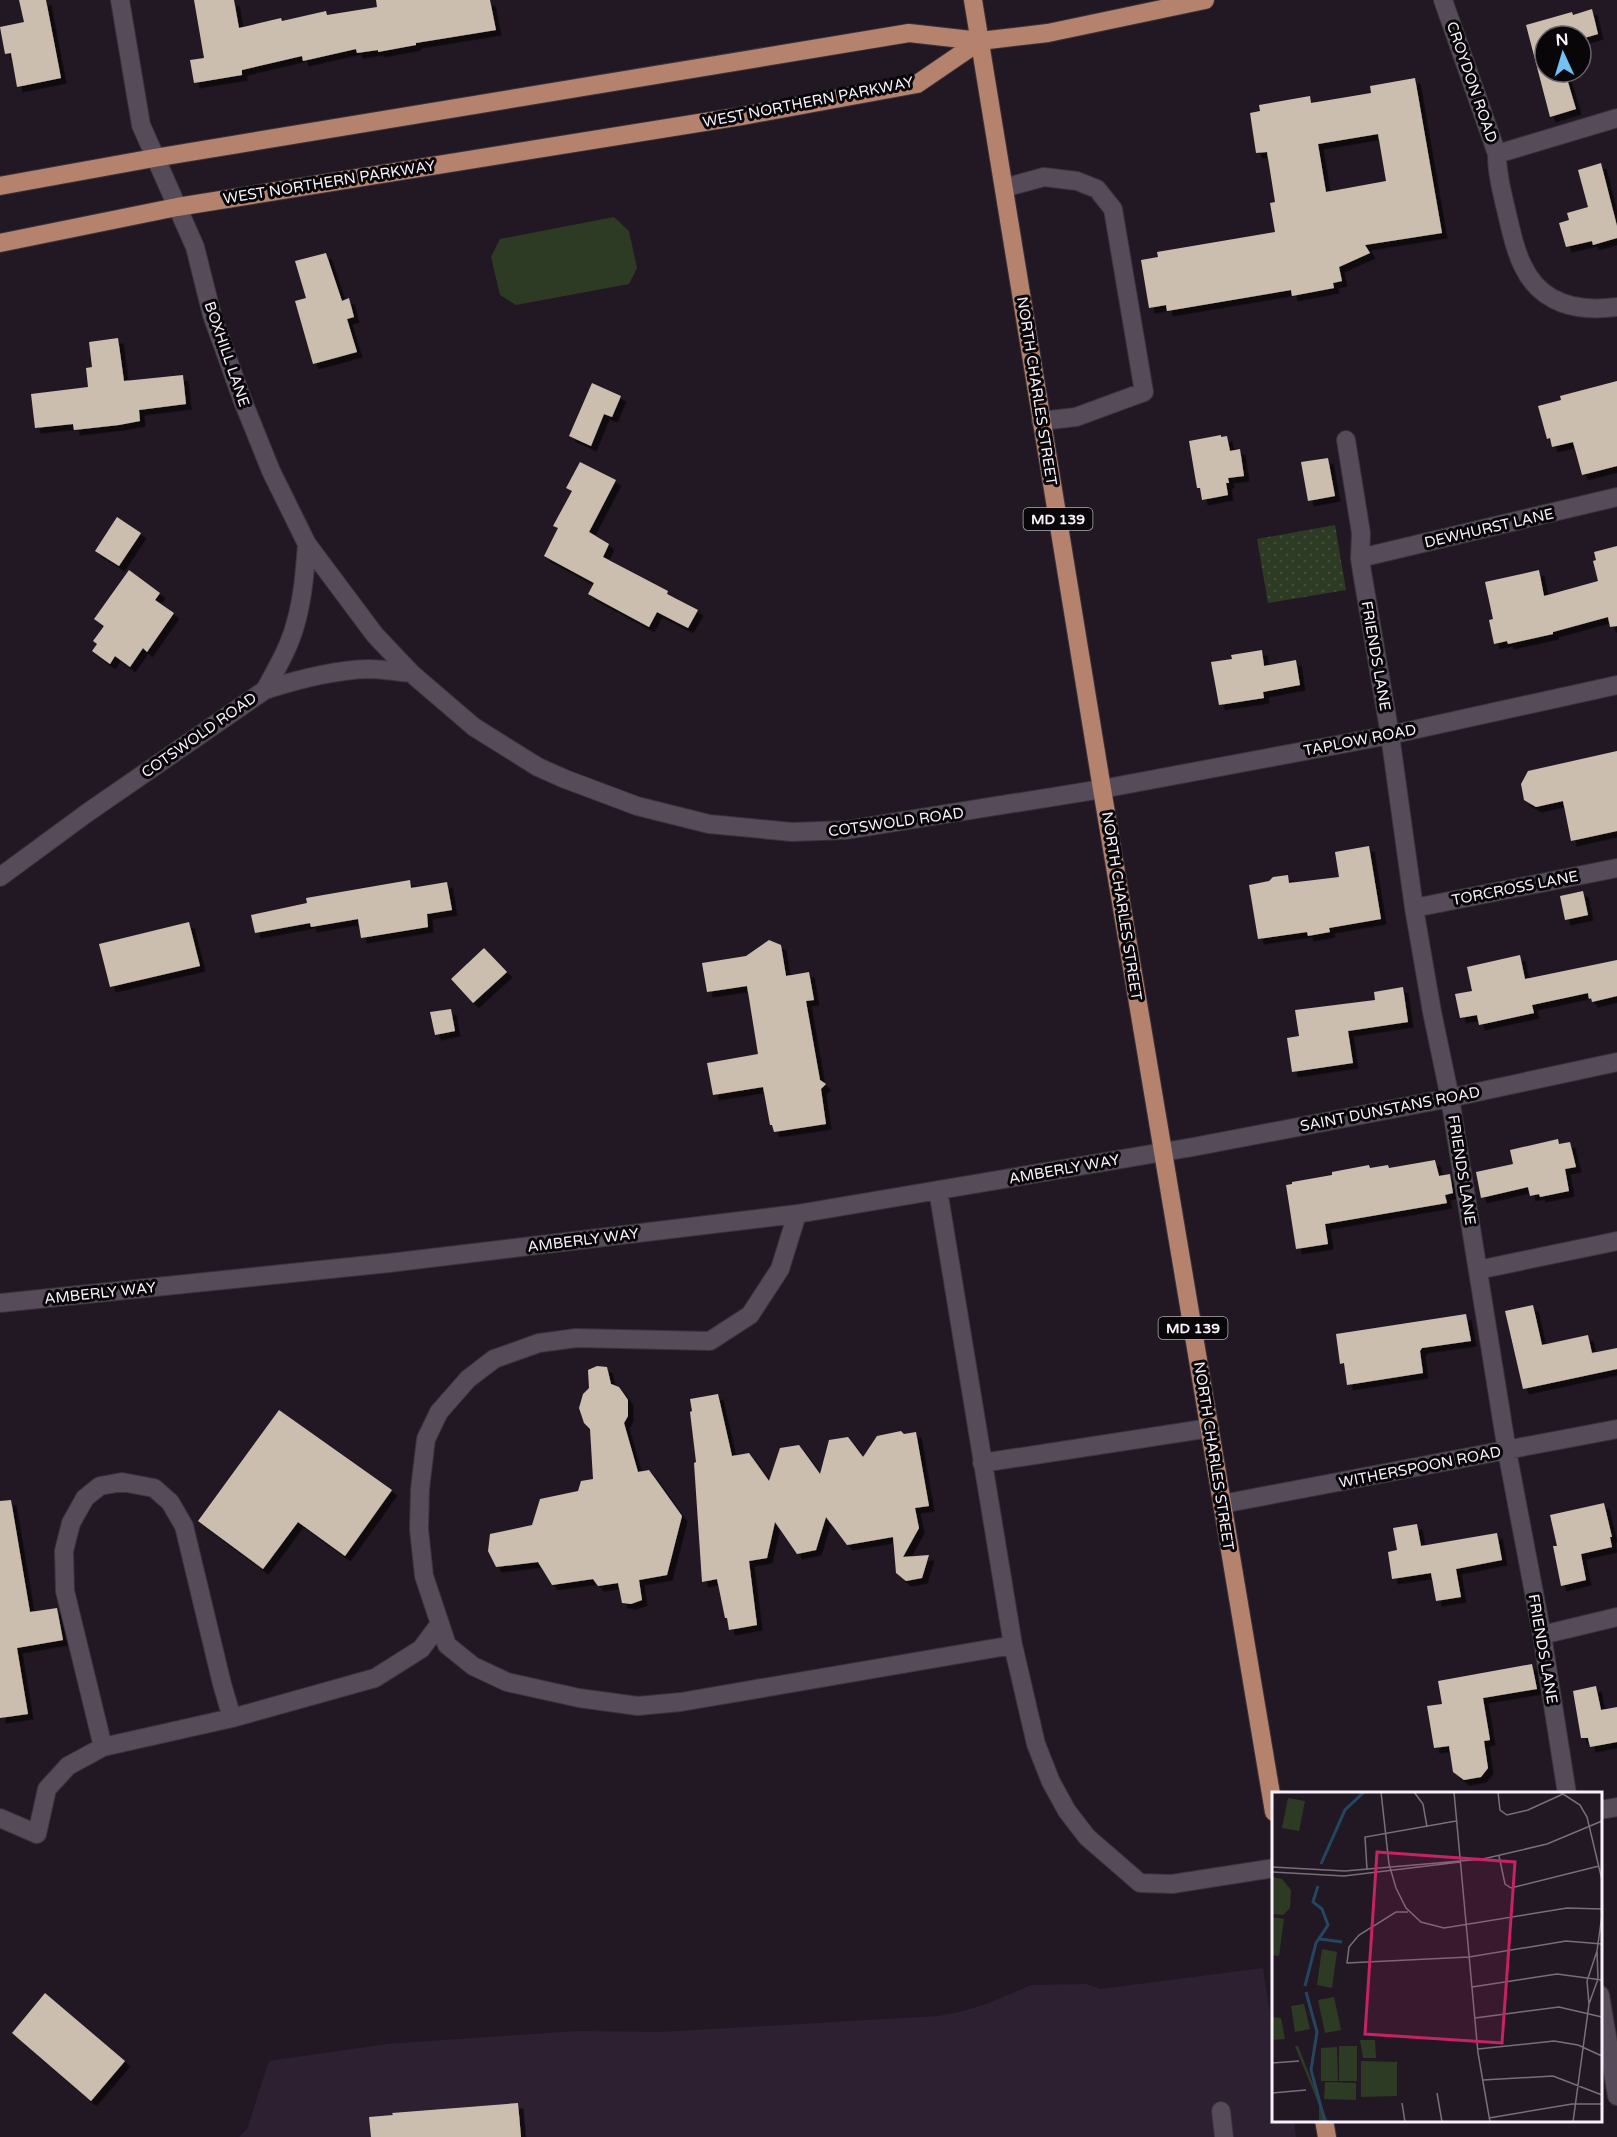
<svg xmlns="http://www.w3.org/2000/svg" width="1617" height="2137" font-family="'Varela Round',sans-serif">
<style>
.built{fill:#2d2031}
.park{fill:url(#park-dots)}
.pitch{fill:#2d3b25}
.building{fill:#ccbeaf;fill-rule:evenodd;filter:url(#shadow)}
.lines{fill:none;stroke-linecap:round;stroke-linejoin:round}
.minor-casing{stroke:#3a333c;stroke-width:20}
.major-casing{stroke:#3a333c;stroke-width:20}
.minor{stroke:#564b59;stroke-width:18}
.major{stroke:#b5826d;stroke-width:18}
.labels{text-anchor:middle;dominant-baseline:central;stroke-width:6;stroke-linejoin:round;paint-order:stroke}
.shield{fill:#09060a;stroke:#b0aab2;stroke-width:1.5}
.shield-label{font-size:14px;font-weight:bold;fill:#f8f1fa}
.street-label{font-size:15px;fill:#f8f1fa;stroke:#09060a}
.inset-river{fill:none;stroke:#244660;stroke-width:3}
.inset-road{fill:none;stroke:#786f7a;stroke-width:1.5}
.view{fill:#c52363;fill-opacity:0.15;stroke:#c52363;stroke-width:3}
.inset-edge{fill:none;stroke:#f8f1fa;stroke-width:3}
</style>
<defs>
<pattern id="park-dots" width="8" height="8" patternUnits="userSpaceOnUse" patternTransform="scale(1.5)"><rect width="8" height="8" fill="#2d3b25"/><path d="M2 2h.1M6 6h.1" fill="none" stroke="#424e3b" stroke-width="1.8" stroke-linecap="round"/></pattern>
<filter id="shadow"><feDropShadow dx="5.5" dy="5.5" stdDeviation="0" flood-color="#0009"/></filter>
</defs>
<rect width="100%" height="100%" fill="#221824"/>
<path class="built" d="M1263,1968L1273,2035L1274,2120L1294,2121L1296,2137H239L247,2129L269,2061L387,2044L577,2031L662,2032L939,2016L964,2011L989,2003L1031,1985L1087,1984L1100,1989Z"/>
<path class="park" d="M1335,525L1346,590L1268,603L1257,539Z"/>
<path class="pitch" d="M614,217L629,231L637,268L629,284L516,305L500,295L491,257L500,239Z"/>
<path class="building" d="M19,0H46L61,78L17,87L11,53L5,54L0,27L24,22Z
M194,0H234L239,28L281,18L282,21L326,11L327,15L377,7L376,0H490L496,30L416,43V45L378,52V50L357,53L356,49L303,61L302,56L242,70V75L194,83L190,60L204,58Z
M1592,9L1598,34L1581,39V36H1545V72H1565L1576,109L1550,117L1526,25L1572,12L1573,15Z
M1415,78L1442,233L1365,245L1370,253L1339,267L1342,281L1333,283L1334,288L1292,296L1291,290L1167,311L1166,305L1149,308L1141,260L1158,257L1157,252L1275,232L1270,203L1275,202L1267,152L1256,153L1250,113L1260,111L1259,105L1310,96L1311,103L1371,93L1370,86ZM1378,134L1386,181L1326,192L1318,144Z
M1601,163L1617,226V238L1593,245L1592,241L1566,247L1559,223L1569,220L1567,213L1588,207L1578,170Z
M326,253L342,301L349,298L354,317L347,319L357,352L313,364L295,301L306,298L295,261Z
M118,338L124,381L183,375L186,404L139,410L140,421L119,425L74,430L73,424L35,428L31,394L88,387L86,368L92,367L89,342Z
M1617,381V466L1582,475L1573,442L1552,447L1550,438L1547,439L1538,406L1561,400L1560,396Z
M592,383L621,396L612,417L604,414L591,446L569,436Z
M1221,435V437L1227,436L1230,451L1240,449L1244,476L1228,478L1229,483H1226L1228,495L1202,500L1200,488H1197L1189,441Z
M1328,458L1335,496L1308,501L1301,462Z
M580,462L616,480L589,532L609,544L603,557L668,591L667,594L698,610L688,628L657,612L649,627L588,594L594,583L544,556L558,528L553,526L572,491L566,488Z
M117,517L141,533L119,566L95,551Z
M1617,546V626L1610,627L1608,617L1553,632V634L1508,644L1507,641L1494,644L1489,620L1493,619L1485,582L1539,570L1544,596L1598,581L1593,561L1596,560L1594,552Z
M129,570L160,593L155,600L174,613L147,652L143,648L130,667L115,656L110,664L92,651L97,644L93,641L104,626L94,619Z
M1262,650L1264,666L1296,660L1300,685L1263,692L1264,698L1219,705L1211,662L1232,659L1231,655Z
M1617,751V831L1571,841L1563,801L1536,807L1524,800L1521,784L1528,771Z
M1369,846L1381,919L1329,928L1330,932L1308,936L1307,932L1258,939L1249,885L1269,881L1273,877L1288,875L1289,883L1339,877L1335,852Z
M410,880L411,888L447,882L452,910L427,914L428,927L361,938L358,919L311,927L310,923L255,933L251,915L307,903L306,898Z
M1583,891L1588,915L1565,920L1560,896Z
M189,922L200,966L110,987L99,944Z
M769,940L781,945L786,976L809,972L814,1000L806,1001L820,1080L826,1084L821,1089L826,1124L774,1132L772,1125H770L763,1087L713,1095L707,1063L758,1054L747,986L707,992L702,963L746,956Z
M484,948L507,972L473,1003L451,979Z
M1520,955L1525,979L1617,960V996L1592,1002L1591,998L1589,999L1588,993L1532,1005L1534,1013L1479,1025L1477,1015L1460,1018L1455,994L1472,991L1467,967Z
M1403,987L1408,1022L1348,1031L1353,1063L1292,1072L1287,1038L1299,1036L1295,1010L1375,1000L1374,992Z
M451,1009L455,1031L435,1035L430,1012Z
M1558,1139L1559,1144L1570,1142L1576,1167L1565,1169L1569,1191L1540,1197L1539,1194L1530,1196L1528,1187L1481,1198L1476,1172L1513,1164L1510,1150Z
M1435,1160L1439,1176L1450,1174L1453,1193L1445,1195L1447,1203L1325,1224L1328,1244L1296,1249L1286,1185L1292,1184V1182L1332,1175V1172L1369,1165L1370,1168L1388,1165L1389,1168Z
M1533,1305L1542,1345L1588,1335L1592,1353L1617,1348V1369L1523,1389L1505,1311Z
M1466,1314L1471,1341L1422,1348L1420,1351L1423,1373L1347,1385L1344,1363L1340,1364L1336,1334Z
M597,1366L607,1367L611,1384L619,1387L628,1400V1416L624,1423L638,1472L649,1470L682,1516L667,1575L639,1580L642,1600L631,1604L622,1603L618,1583L598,1586L593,1579L552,1585L538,1562L496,1567L488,1551L490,1534L532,1525L540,1499L578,1491L581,1481L593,1479L590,1429L584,1423L579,1408L583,1394L589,1388L588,1370Z
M718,1394L732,1456L749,1453L769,1481L780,1448L799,1445L820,1474L829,1440L848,1437L863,1457L877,1436L901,1431L904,1434L916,1432L929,1506L915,1508L919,1528L903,1557L929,1555L922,1578L906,1581L896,1573L893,1537L847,1545L826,1517L816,1550L797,1554L775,1522L767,1558L749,1561L757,1625L729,1630L727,1618H725L717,1579L702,1582L694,1463L696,1462L690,1412L692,1411L690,1399Z
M279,1410L392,1490L345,1556L298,1522L263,1569L198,1521Z
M11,1500L30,1612L57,1608L63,1640L17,1648L28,1714L0,1718V1501Z
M1604,1503L1612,1537H1610L1612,1547L1581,1554L1586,1580L1561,1586L1553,1546H1557L1550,1515Z
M1417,1524L1421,1546L1497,1533L1502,1560L1456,1569L1461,1597L1436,1601L1431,1573L1392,1579L1388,1552L1397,1550L1393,1528Z
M1532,1664L1537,1689L1483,1698L1490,1740L1484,1741L1488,1768L1481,1777L1464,1780L1453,1772L1449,1746L1434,1748L1427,1706L1442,1704L1438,1681Z
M1596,1686L1601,1710L1617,1707V1742L1590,1747L1588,1738H1581L1573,1691Z
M45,1993L125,2061L91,2101L12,2033Z
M518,2103L521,2137H371L369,2117L393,2115L392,2113Z"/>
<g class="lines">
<g class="minor-casing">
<path id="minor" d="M120,0L141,125L195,247L212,315L242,399L271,471L307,544L375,635L411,673L474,727L538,767L565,779L637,806L709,824L792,832L846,830L1102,789L1390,735L1617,685
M1443,0L1497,154C1497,176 1503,196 1508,218C1512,234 1515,251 1523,266C1541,305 1579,312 1617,307
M1497,154L1617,118
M1004,188L1044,177L1077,181L1097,189L1113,209L1144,392L1076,417L1041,421
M1346,440L1361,533L1360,558L1362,572L1390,735L1414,908L1432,1012L1450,1098L1507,1451L1542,1635L1567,1794
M1360,558L1617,497
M265,690C277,668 290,646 296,622C303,597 305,570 307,544
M0,877L87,813L265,690C299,679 333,670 369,669C383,669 397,672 411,673
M1414,908L1617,868
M938,1190L1013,1645L1036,1744L1051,1782L1067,1811L1087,1837L1140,1883L1172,1884L1274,1868
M797,1214L780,1269L750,1315L710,1341L576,1338L539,1343L494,1359L468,1379L439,1412L426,1439L420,1489L419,1529L424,1576L447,1645L473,1666L507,1682L579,1698L638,1706L681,1702L1013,1645
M1478,1270L1617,1241
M0,1303L389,1263L797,1214L1193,1147L1450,1098L1617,1062
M982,1463L1210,1428
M1222,1504L1617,1429
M1542,1635L1617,1617
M103,1747L65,1591L64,1551L71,1523L85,1498L100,1486L122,1482L154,1488L170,1502L184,1526L222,1684L232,1718
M1600,1810L1617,1807
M0,1818L37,1834L47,1789L68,1766L103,1747L232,1718L375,1678L421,1649L439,1625
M1600,1995L1617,2096
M1221,2111L1224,2137"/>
</g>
<g class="major-casing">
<path id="major" d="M973,0L1102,789L1274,1812
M0,186L154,158L909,33L980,41L1048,33L1205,0
M0,243L177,207L742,116L917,84L980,41
M1324,2120L1327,2137"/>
</g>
<use href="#minor" class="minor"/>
<use href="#major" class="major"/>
</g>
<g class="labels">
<g class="shield">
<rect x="1023.5" y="508" width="69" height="22" rx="4.5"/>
<rect x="1158.5" y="1317" width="69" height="22" rx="4.5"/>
</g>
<g class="shield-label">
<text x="1058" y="519">MD 139</text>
<text x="1193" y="1328">MD 139</text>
</g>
<g class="street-label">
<text transform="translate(1472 82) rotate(71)">CROYDON ROAD</text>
<text transform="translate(808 102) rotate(-11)">WEST NORTHERN PARKWAY</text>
<text transform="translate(329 182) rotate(-9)">WEST NORTHERN PARKWAY</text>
<text transform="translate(227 354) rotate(71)">BOXHILL LANE</text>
<text transform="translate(1037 391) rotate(81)">NORTH CHARLES STREET</text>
<text transform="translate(1489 528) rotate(-13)">DEWHURST LANE</text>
<text transform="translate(1376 656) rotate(80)">FRIENDS LANE</text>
<text transform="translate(199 735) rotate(-35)">COTSWOLD ROAD</text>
<text transform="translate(1360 740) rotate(-11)">TAPLOW ROAD</text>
<text transform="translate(896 822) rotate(-8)">COTSWOLD ROAD</text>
<text transform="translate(1515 888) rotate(-11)">TORCROSS LANE</text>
<text transform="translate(1122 906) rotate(81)">NORTH CHARLES STREET</text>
<text transform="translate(1390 1109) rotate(-11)">SAINT DUNSTANS ROAD</text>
<text transform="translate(1064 1169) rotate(-10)">AMBERLY WAY</text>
<text transform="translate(1462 1170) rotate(81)">FRIENDS LANE</text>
<text transform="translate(583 1240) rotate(-7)">AMBERLY WAY</text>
<text transform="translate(100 1293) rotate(-6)">AMBERLY WAY</text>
<text transform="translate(1214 1456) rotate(81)">NORTH CHARLES STREET</text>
<text transform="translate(1420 1467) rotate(-11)">WITHERSPOON ROAD</text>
<text transform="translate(1543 1649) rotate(80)">FRIENDS LANE</text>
</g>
</g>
<g transform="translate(1272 1792)">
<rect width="330" height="330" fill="#221824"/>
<path d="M23,254H26L56,330H47V313Z" fill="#2d3b25"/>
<path d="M16,6L33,9L27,39L10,36ZM0,85L10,87L19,98L18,116L11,123L0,122ZM0,125L12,127L7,164L0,163ZM50,157L65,160L60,196L45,193ZM62,205L69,238L53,241L46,208ZM32,212L38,237L23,240L19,214ZM0,225L9,226L13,247L0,248ZM88,248H103L104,266H91ZM67,254H85V289H67ZM65,255L66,289H49V256ZM89,269L125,270V304L89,305ZM53,290L84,291V308L52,307Z" fill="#2d3b25"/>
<path class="inset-river" d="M49,72L73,18L92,0M48,147L70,150M33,194L44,151L56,133L50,117L41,110L46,94M34,200L45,240L39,278L53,330"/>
<path class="inset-road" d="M109,0L117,72L124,96L134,116L149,130L172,136L295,116L330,117M142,0L151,12L155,35M182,0L206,261L218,330M226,0L228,18L235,23L256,18L291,2M288,0L308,13L315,25L330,88M227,64L233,92L239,96L327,74M0,75L73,79L211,67L275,52L330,29M95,77L93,45L184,29M0,80L72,84L188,70M136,120H124L87,143L77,155L75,171L197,165L294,149L330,152M200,195L285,182L330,188M317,212L326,187L325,159L330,123M203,226L287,215L330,225M206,257L282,249L306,253L330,264M0,271L27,269M211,288L281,284L330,303M0,301L34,298M165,301L170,330M130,311L133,330M217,326L300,312H330M301,330L317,212L315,189L325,159"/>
<path class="view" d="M105,60L243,70L230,251L93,242Z"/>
<rect width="330" height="330" class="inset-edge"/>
</g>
<g transform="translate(1563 54) rotate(356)"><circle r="28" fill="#09060a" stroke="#69646a" stroke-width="1.5"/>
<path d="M0-4.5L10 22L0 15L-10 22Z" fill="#71c1f5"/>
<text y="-9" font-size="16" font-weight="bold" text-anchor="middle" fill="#f8f1fa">N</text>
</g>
</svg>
